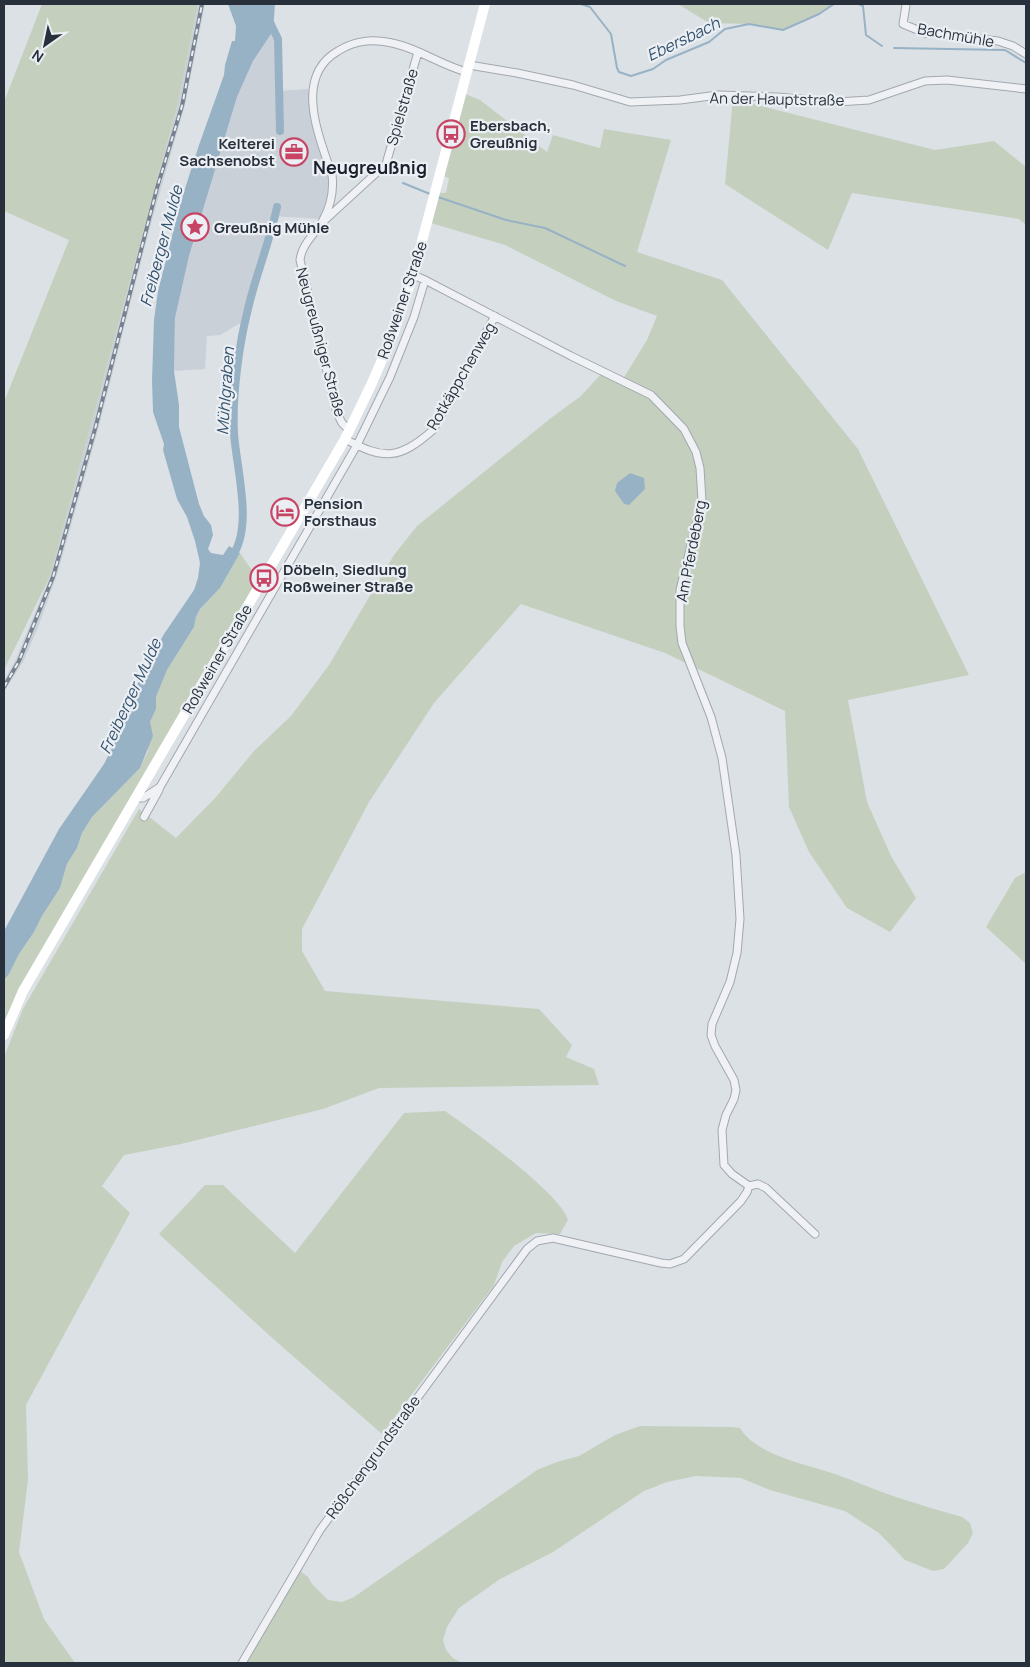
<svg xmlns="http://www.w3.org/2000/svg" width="1030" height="1667" font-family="Manrope,sans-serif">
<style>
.built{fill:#cad0d7}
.green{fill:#c4cfbe}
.water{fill:#98b2c5}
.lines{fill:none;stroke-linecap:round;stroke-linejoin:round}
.stream{stroke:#98b2c5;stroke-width:2}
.canal{stroke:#98b2c5;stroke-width:8}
.street-casing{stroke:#a2a8af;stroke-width:9}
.street{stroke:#eff1f4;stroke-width:7}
.secondary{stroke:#fff;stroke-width:10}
.rail-casing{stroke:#76828e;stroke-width:4}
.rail{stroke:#ebeff4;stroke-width:2;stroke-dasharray:5.5;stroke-linecap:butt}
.labels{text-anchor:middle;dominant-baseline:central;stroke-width:4.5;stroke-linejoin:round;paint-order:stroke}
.street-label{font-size:15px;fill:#27303b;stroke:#ebeff4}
.poi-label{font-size:15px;font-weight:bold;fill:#27303b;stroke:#ebeff4;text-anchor:start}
.water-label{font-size:16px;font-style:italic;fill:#33526d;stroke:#ebeff4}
.quarter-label{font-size:18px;font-weight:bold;fill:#19212c;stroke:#ebeff4}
</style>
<rect width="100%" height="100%" fill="#dce1e6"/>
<path class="built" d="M198,4H205L185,105L150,227L98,430L57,575L37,630L23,662L4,692V681L16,659L50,576L178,103Z
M272,32L277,40V91L310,89V113L316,139L325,159L331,186L325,208L320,219L272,216L242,322L220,335L207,336L205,369L174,371L175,318L189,256L237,97L253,61Z"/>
<path class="green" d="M42,4H198L178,103L50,576L4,670V402L69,240L4,211V102Z
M678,4H834L819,14L783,30L749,24L709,23Z
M465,94L480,100L547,152L553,135L600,148L604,129L671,140L637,252L722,280L858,449L969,675L848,700L867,802L891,856L916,898L890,932L847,908L809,852L789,807L785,711L665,653L521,604L434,703L369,802L302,929V951L325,991L539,1009L572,1045L566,1057L594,1069L599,1085L379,1088L323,1109L181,1144L124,1155L102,1186L130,1213L26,1405L28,1480L19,1552L44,1619L75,1663H4V1057L23,1009L139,809L176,838L216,797L254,751L291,716L329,665L394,555L417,526L551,418L581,396L601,374L616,383L623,379L647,340L657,316L616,301L505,245L431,223L439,193H446L449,178L444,176Z
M733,99L935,150L994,141L1026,167V225L1019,219L852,193L828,250L725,184Z
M240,553L259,581L4,1025V980L9,974L19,954L34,932L42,916L60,888L67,864L77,848L82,833L92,817L140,768L148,751L150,722L156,709V697L167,670L194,627L196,617L200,609L220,588Z
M1026,872V964L986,927L1015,878Z
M445,1111C470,1128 561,1194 568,1220L560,1234L536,1233L514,1246L502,1262L494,1285L382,1434L270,1336L159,1234L205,1185H223L295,1253L404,1113Z
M640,1426L732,1427L740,1428C756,1455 806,1464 835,1474C855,1481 875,1490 896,1497C918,1504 940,1511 962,1517L970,1523L973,1533L968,1543L944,1569L933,1571L905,1560L879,1533L845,1511L770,1490L741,1478L696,1476L667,1482L644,1491L553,1552L500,1579L459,1608L447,1627L443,1640L446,1650L453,1658L462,1663H245L299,1570L308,1577L312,1584L328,1600L342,1602L354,1597L537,1470L557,1462L579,1456L615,1435Z"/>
<path class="water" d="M228,4H275L273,31L253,61L237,97L189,256L175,318L174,371L179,405V427L199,504L204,516L211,525L213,535L208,549L211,553L223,555L229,546L240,553L220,588L200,609L196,617L194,627L167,670L156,697V709L150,722L153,736L140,768L92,817L82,833L77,848L67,864L60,888L42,916L34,932L19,954L9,974L4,980V931L59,829L104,764L123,726L138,683L164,634L194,590L198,578L200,563L195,541L187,517L177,499L163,450L164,444L153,412L152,381L154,320L158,291L181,201L199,145L224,75L225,65L232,41H235L236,26Z
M630,473L644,478L645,489L629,505L624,504L615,491L617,483Z"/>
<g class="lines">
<path class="stream" d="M581,4L590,7L611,34L617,68L619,72L631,76L653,69L666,60L709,42L725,29L749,24L783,30L819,14L834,4
M859,4L863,6L866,35L882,46
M894,48L1005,50L1026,63
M403,183L430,194
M438,197L506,220L545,228L625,266"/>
<path class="canal" d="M261,4L278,39L280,131
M230,559C255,530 236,468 234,433C232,396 239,344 248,309C256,274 270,241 277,207"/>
<g class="street-casing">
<path id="street" d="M906,5L903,24L925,33L998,41L1013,46L1026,54
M469,65L517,73L573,85L630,102L680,100L718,95L777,97L837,102L869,100L925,81L947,80L1026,89
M325,220L386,164L418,52
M413,275L425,280L571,356L651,395L684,429L696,452L700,468L702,501L680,590V626L682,643L711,717L722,758L736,855L740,919L737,953L730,982L712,1024L711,1035L715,1046L734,1080L736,1090L734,1099L726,1115L722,1130L724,1165L732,1174L749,1186L758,1184L766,1188L815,1234
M349,430L342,423L337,413L300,260C302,244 314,235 322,222C330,208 334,191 332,175C319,136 293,77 338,51C357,39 375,39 396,44C421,50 443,66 467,72
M345,439C384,460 399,460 433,430L495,316
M137,798H143L160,787L357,445L390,377L414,317L425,280
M144,817L159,790
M242,1663L320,1530L527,1249L537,1241L553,1238L661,1263L670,1264L684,1259L741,1201L747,1192L749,1186"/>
</g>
<use href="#street" class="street"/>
<path class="secondary" d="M4,1035L23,991L345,439L372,383L394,332L413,275L485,4"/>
<g class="rail-casing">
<path id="rail" d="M4,687L19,661L53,577L95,429L157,188L182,106L202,4"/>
</g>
<use href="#rail" class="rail"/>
</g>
<defs>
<g id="bus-ring" transform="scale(1.4375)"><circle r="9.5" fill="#ebeff4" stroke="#c84464" stroke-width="1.5"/><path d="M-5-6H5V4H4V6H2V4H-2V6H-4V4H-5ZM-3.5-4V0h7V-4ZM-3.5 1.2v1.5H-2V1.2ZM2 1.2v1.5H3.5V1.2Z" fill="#c84464"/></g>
<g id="office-ring" transform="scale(1.4375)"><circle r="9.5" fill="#ebeff4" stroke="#c84464" stroke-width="1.5"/><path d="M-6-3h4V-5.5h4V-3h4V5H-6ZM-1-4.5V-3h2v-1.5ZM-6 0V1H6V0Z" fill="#c84464"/></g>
<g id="sight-ring" transform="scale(1.4375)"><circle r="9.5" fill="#ebeff4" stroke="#c84464" stroke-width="1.5"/><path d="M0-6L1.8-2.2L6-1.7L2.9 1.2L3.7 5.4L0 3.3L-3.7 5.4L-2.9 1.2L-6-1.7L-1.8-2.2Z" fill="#c84464"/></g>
<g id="hotel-ring" transform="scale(1.4375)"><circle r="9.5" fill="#ebeff4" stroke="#c84464" stroke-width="1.5"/><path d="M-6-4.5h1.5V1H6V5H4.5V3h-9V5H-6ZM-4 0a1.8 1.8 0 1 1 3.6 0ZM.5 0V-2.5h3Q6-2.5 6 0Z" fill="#c84464"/></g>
</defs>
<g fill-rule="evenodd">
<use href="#bus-ring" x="451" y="134"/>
<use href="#office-ring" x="294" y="152"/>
<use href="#sight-ring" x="195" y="227"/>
<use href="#hotel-ring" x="285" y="512"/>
<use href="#bus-ring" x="264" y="578"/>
</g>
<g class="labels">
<g class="street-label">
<text transform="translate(956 35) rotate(10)">Bachmühle</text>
<text transform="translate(777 99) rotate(1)">An der Hauptstraße</text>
<text transform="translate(402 107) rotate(-74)">Spielstraße</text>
<text transform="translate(402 300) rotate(-71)">Roßweiner Straße</text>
<text transform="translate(321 342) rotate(75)">Neugreußniger Straße</text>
<text transform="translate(461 376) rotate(-60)">Rotkäppchenweg</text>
<text transform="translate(691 551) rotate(-79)">Am Pferdeberg</text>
<text transform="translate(217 659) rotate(-60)">Roßweiner Straße</text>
<text transform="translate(373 1457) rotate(-54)">Rößchengrundstraße</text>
</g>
<g class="poi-label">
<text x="470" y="125">Ebersbach,<tspan x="470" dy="17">Greußnig</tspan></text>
<text x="275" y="143" text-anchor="end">Kelterei<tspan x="275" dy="17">Sachsenobst</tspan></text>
<text x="214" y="227">Greußnig Mühle</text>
<text x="304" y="503">Pension<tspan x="304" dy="17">Forsthaus</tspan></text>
<text x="283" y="569">Döbeln, Siedlung<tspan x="283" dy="17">Roßweiner Straße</tspan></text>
</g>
<g class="water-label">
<text transform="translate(683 39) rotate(-26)">Ebersbach</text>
<text transform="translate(161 246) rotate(-75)">Freiberger Mulde</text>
<text transform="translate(225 391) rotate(-86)">Mühlgraben</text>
<text transform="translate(130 696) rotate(-65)">Freiberger Mulde</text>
</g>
<g class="quarter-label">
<text x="370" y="167">Neugreußnig</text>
</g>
</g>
<rect width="1030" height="1667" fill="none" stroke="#27303b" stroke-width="10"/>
<g transform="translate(45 45) rotate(213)" stroke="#ebeff4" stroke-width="4" paint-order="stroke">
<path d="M0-4L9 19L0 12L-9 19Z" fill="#27303b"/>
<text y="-8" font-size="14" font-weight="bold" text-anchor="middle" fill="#27303b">N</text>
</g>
</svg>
